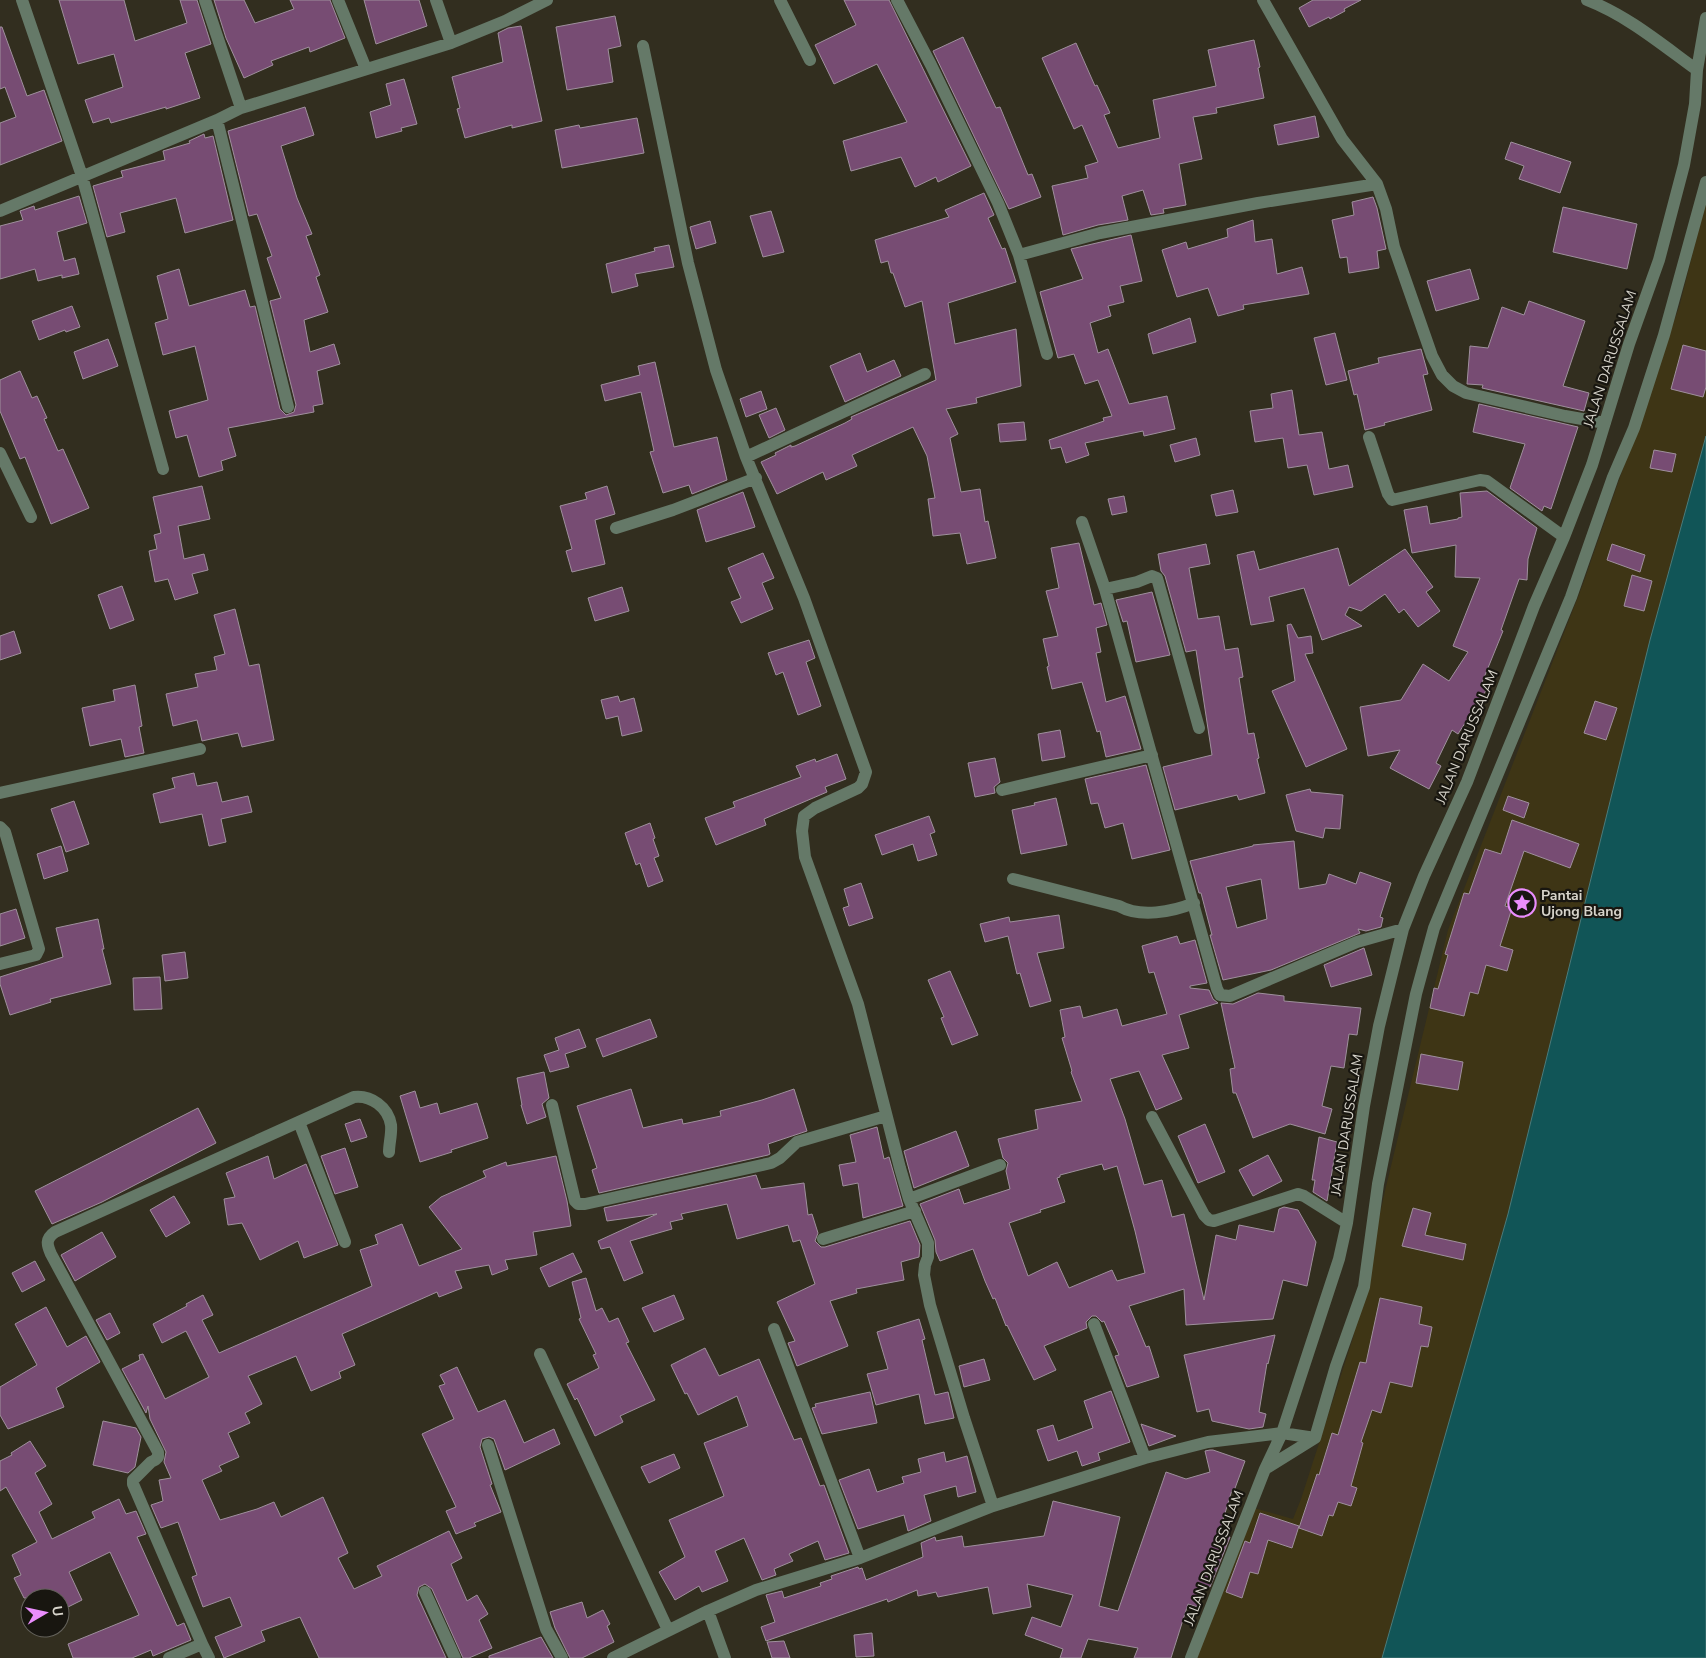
<svg xmlns="http://www.w3.org/2000/svg" width="1706" height="1658" font-family="'Nunito Sans',sans-serif">
<style>
.sand{fill:#3e3515}
.water{fill:#115557;stroke:#4c7b7a}
.building{fill:#774c73;stroke:#9f909d;fill-rule:evenodd}
.lines{fill:none;stroke-linecap:round;stroke-linejoin:round}
.minor{stroke:#657968;stroke-width:12}
.labels{text-anchor:middle;dominant-baseline:central;stroke-width:4.5;stroke-linejoin:round;paint-order:stroke}
.street-label{font-size:14px;fill:#d7d4cb;stroke:#181610}
.poi-label{font-size:14px;font-weight:bold;fill:#d7d4cb;stroke:#181610;text-anchor:start}
</style>
<rect width="100%" height="100%" fill="#322e1f"/>
<path class="sand" d="M1706,200V436L1650,640L1508,1214L1382,1658H1193L1254,1508L1293,1519L1301,1499L1353,1338L1385,1191L1448,930L1583,584L1680,304Z"/>
<path class="water" d="M1706,436V1658H1382L1508,1214L1650,640Z"/>
<path class="building" d="M59,0H124L135,41L187,23L180,0H197L211,44L185,53L200,98L166,109V107L111,123L109,118L93,123L85,100L123,87L114,54L78,64Z
M214,0H244L255,23L294,9L290,0H330L345,38L310,52L309,47L271,61L273,65L244,78L226,38Z
M364,0H419L427,26L376,44Z
M844,0H889L971,166L938,182L936,177L915,187L901,157L851,171L843,141L907,122L877,64L834,84L815,45L856,25Z
M1313,0H1361L1344,9L1345,11L1330,19L1329,17L1309,27L1299,8Z
M615,16L621,46L608,49L613,82L567,90L556,27Z
M521,26L542,121L512,128V125L465,138L457,109L460,108L452,77L503,62L498,33L508,28Z
M0,27H2L27,96L44,90L62,141L0,165V123L16,117L5,87L0,89Z
M963,37L996,108L1000,107L1028,175L1032,174L1041,197L1009,209L933,51Z
M1254,40L1260,67L1258,68L1264,98L1216,108L1217,113L1193,117L1202,159L1179,164L1186,205L1163,209L1164,213L1151,215L1143,190L1122,196L1128,220L1098,225L1063,235L1052,186L1088,178L1085,166L1098,162L1082,125L1074,129L1042,58L1076,43L1095,86L1097,85L1110,113L1104,115L1118,148L1160,138L1153,100L1216,86L1208,50Z
M404,79L417,124L401,128L402,131L376,138L370,112L391,105L386,84Z
M305,107L314,135L281,146L297,198L312,234L306,236L320,275L316,277L328,312L304,320L310,352L334,344L340,364L317,371L323,404L313,406L314,412L228,428L236,456L221,461L223,470L199,477L187,435L176,438L169,411L208,400L195,346L163,355L155,323L168,319L157,276L179,269L189,306L245,290L250,307L255,306L280,409L286,415L294,412L296,405L270,301L281,298L267,258L272,256L257,214L249,216L228,131Z
M1315,116L1319,137L1278,145L1274,125Z
M637,118L644,153L562,168L555,130L579,125L580,128Z
M204,134L205,138L213,136L233,220L185,233L176,198L120,213L125,232L107,237L93,186L123,177L121,171L165,160L163,151L190,143L189,141Z
M1511,142L1571,162L1560,193L1519,179L1524,166L1505,159Z
M984,193L994,215L988,218L1002,249L1005,248L1016,282L948,303L955,344L1016,329L1021,386L976,398L977,403L946,409L958,434L950,438L961,492L980,489L985,522L988,521L996,558L967,564L960,533L933,536L928,499L935,498L927,456L913,427L852,455L857,466L826,480L823,472L777,494L761,462L776,455L775,453L791,445V447L795,446L845,423L852,419L851,417L936,380L922,301L905,307L893,273H891L888,261L881,263L875,240L949,217L945,210Z
M79,196L87,223L57,232L64,261L75,258L79,274L62,278V275L38,281L35,269L0,279V226L23,220L20,211L34,206L35,210Z
M1373,197L1377,208L1386,249L1377,251L1379,268L1349,273L1347,257L1340,258L1332,220L1354,215L1352,202Z
M1563,207L1637,224L1627,269L1553,252Z
M771,211L784,252L763,257L750,216Z
M1253,220L1255,242L1272,239L1277,274L1302,267L1309,294L1243,305L1244,309L1218,316L1208,288L1177,297L1162,250L1186,242L1188,249L1228,237L1227,229Z
M710,221L716,243L696,249L690,227Z
M1131,235L1142,281L1120,286L1124,302L1108,306L1111,316L1090,323L1098,353L1108,349L1129,404L1167,396L1175,429L1144,436L1143,431L1085,443L1089,455L1066,463L1061,447L1051,449L1049,440L1104,421L1103,418L1112,416L1098,380L1085,384L1074,354L1058,358L1040,292L1083,279L1071,249Z
M669,245L674,267L635,274L638,286L612,293L606,264L655,251L654,248Z
M1470,269L1479,299L1436,311L1427,281Z
M1529,301L1585,321L1563,386L1589,393L1584,411L1482,388L1483,385L1467,384L1470,346L1488,348L1502,307L1524,315Z
M72,306L80,327L66,332L65,330L39,340L32,321Z
M1190,318L1196,342L1153,354L1148,334Z
M1335,333L1347,380L1326,385L1314,338Z
M108,339L118,366L83,379L74,352Z
M1683,345L1706,351V387L1703,397L1671,389Z
M1421,349L1428,374L1423,375L1432,410L1384,423L1385,425L1365,430L1357,394L1354,395L1348,371L1379,363L1378,358Z
M860,353L867,372L894,360L901,376L845,402L830,366Z
M655,362L674,447L717,437L727,480L692,494L689,485L663,493L650,452L654,451L641,392L605,401L601,385L640,375L638,366Z
M20,371L32,398L37,396L47,418L44,419L58,451L63,449L89,508L51,524L25,457L20,459L0,411V380Z
M1292,390L1299,435L1322,432L1329,469L1348,465L1353,487L1314,495L1307,465L1288,468L1283,438L1255,442L1250,411L1273,408L1271,394Z
M761,391L767,409L746,417L740,399Z
M1479,404L1578,427L1551,509L1544,506L1542,511L1510,488L1525,444L1473,432Z
M776,408L785,430L769,438L759,415Z
M1024,422L1026,440L1000,442L998,424Z
M1196,438L1200,455L1175,462L1170,445Z
M1654,450L1676,454L1672,472L1650,468Z
M202,486L210,519L178,526L184,559L204,554L208,570L192,574L198,593L175,600L168,579L155,582L149,551L157,549L154,535L161,533L153,497Z
M607,486L615,514L595,520L605,564L572,572L566,551L572,549L560,506L587,499L585,493Z
M1233,490L1238,512L1216,516L1211,495Z
M1487,491L1537,528L1528,559L1527,580L1519,579L1501,630L1503,631L1481,685L1487,689L1458,734L1452,730L1436,763L1441,766L1429,789L1390,768L1400,750L1368,756L1360,707L1401,700L1423,664L1449,681L1468,652L1453,646L1480,578L1455,577L1456,545L1412,553L1404,510L1427,506L1430,524L1458,519V518L1462,517L1460,493Z
M743,492L755,527L706,542L697,510Z
M1124,496L1127,512L1112,515L1108,499Z
M1079,543L1094,605L1101,603L1107,625L1096,628L1101,652L1096,653L1106,702L1125,696L1141,749L1106,757L1100,731L1097,732L1082,682L1052,689L1047,667L1049,666L1043,639L1058,636L1046,591L1059,588L1051,548Z
M1206,544L1210,564L1189,568L1198,619L1219,616L1225,650L1238,648L1243,677L1239,678L1248,734L1254,733L1259,758L1257,759L1265,793L1239,800L1237,795L1175,810L1163,767L1212,755L1196,650L1186,652L1165,576L1161,571L1158,554Z
M1612,544L1645,555L1640,572L1607,560Z
M1338,548L1349,586L1405,549L1433,587L1426,592L1440,611L1418,627L1404,609L1399,613L1385,594L1361,611L1349,607L1345,615L1362,626L1322,640L1304,588L1269,597L1274,621L1251,625L1237,555L1254,551L1259,570Z
M763,553L774,578L762,583L773,609L741,623L731,602L741,598L728,568Z
M1632,575L1652,581L1644,611L1624,606Z
M122,586L134,620L110,629L98,595Z
M622,587L629,611L595,621L588,598Z
M1152,592L1170,655L1136,662L1127,621L1123,622L1116,600Z
M235,609L249,666L259,664L274,740L242,747L238,733L202,741L197,720L173,726L166,694L198,687L195,674L217,670L214,657L225,654L214,615Z
M1291,624L1298,638L1311,636L1313,653L1305,654L1347,749L1306,767L1272,691L1295,681L1287,625Z
M14,631L21,653L0,660V636Z
M809,640L815,658L806,662L821,706L798,715L783,672L776,675L768,653Z
M135,685L142,726L139,727L144,753L125,757L121,739L90,746L82,708L115,701L113,690Z
M618,696L620,702L634,698L642,731L622,736L618,716L606,719L601,700Z
M1595,701L1617,708L1606,740L1584,733Z
M1060,730L1065,757L1042,761L1038,734Z
M837,754L846,779L825,787L827,792L764,819L766,825L716,845L705,818L735,807L733,802L801,777L796,766L815,759L816,762Z
M995,758L1000,782L994,787L995,793L975,797L968,763Z
M1146,765L1170,850L1132,859L1123,823L1105,828L1098,803L1091,804L1085,779Z
M194,773L197,786L217,782L222,802L248,796L252,812L221,819L226,842L209,846L202,814L160,823L153,794L175,788L172,778Z
M1310,789L1311,792L1343,795L1340,829L1325,828L1323,838L1296,831L1286,795Z
M1508,796L1529,803L1524,818L1503,810Z
M1056,798L1067,845L1021,854L1012,810L1035,805L1034,803Z
M74,801L89,844L66,852L51,809Z
M929,816L935,832L930,834L937,855L918,861L913,844L882,855L875,835Z
M1512,820L1579,844L1570,868L1524,851L1505,906L1512,908L1500,946L1513,950L1507,971L1486,965L1478,994L1470,992L1464,1016L1430,1008L1434,988L1438,989L1448,955L1445,954L1464,893L1469,894L1485,849L1501,854Z
M650,823L655,838L653,839L659,856L654,858L663,881L648,887L640,863L636,865L625,833Z
M1294,841L1299,889L1326,884L1329,874L1356,884L1360,872L1391,883L1380,917L1383,918L1381,927L1366,931L1358,929L1360,933L1271,970L1223,980L1210,935H1212L1201,893H1199L1190,861L1253,846V845ZM1261,879L1267,919L1237,928L1226,887Z
M61,846L68,871L44,879L37,854Z
M861,883L873,918L849,926L843,908L849,906L844,889Z
M16,909L25,938L0,946V914Z
M1059,915L1064,948L1037,953L1051,1001L1030,1007L1020,973L1017,974L1008,936L985,942L980,924L1009,917L1010,922Z
M98,919L104,949H102L111,984L50,999L51,1002L10,1015L0,984V977L63,957L56,928Z
M1177,936L1180,944L1195,940L1207,983L1190,986V988L1209,990L1213,999L1218,1003L1179,1015L1189,1048L1162,1055L1182,1099L1156,1110L1139,1071L1110,1079L1125,1119L1144,1185L1162,1180L1172,1217L1184,1214L1204,1300L1216,1235L1236,1240L1239,1225L1274,1232L1279,1209L1284,1207L1298,1210L1316,1242L1307,1286L1283,1280L1273,1319L1186,1325L1184,1289L1129,1306L1146,1347L1149,1346L1159,1377L1127,1387L1115,1356L1119,1355L1104,1321L1102,1322L1096,1316H1092L1086,1322L1087,1328L1044,1346L1056,1370L1034,1380L1007,1325L1006,1326L995,1298L993,1299L985,1281L973,1249L940,1261L936,1252L935,1240L920,1204L959,1189L964,1204L1010,1189L1006,1171L1008,1163L1003,1158L998,1139L1038,1129L1035,1110L1082,1101L1071,1072L1072,1071L1062,1038L1065,1037L1060,1010L1080,1006L1083,1018L1117,1009L1122,1026L1167,1014L1154,972L1149,973L1142,946ZM1102,1164L1104,1170L1117,1166L1135,1231L1145,1273L1117,1281L1112,1270L1069,1288L1057,1262L1028,1276L1009,1223L1041,1212L1040,1210L1065,1202L1057,1178L1060,1177V1175Z
M1364,948L1372,975L1331,987L1324,965Z
M185,952L188,978L165,981L162,955Z
M950,971L978,1035L952,1045L941,1018L944,1017L928,980Z
M160,977L162,1009L134,1010L133,978Z
M1258,993L1284,996V1001L1361,1008L1357,1035L1349,1034L1344,1068L1331,1066L1322,1106L1332,1109L1325,1134L1290,1124L1253,1138L1236,1093H1233L1230,1069L1235,1068L1221,1003L1233,1004Z
M650,1019L657,1037L603,1057L596,1039Z
M579,1029L586,1047L565,1054L569,1067L550,1072L544,1055L559,1050L555,1038Z
M1421,1054L1463,1062L1458,1090L1416,1083Z
M544,1072L549,1098L542,1104L546,1117L527,1124L521,1105H522L517,1078Z
M631,1089L643,1128L682,1119L683,1124L721,1116L720,1111L762,1100L794,1089L807,1131L768,1144L770,1154L768,1155L599,1193L592,1170L597,1168L577,1106Z
M415,1091L420,1108L437,1103L440,1114L477,1103L488,1138L451,1150L452,1152L420,1162L400,1096Z
M198,1108L216,1143L102,1202L52,1224L35,1191Z
M360,1119L367,1137L351,1142L345,1124Z
M1205,1124L1225,1172L1198,1183L1178,1136Z
M877,1127L884,1159L889,1157L903,1206L863,1218L858,1183L843,1186L839,1165L856,1162L850,1135Z
M956,1131L969,1166L914,1188L904,1151Z
M1319,1137L1337,1142L1327,1201L1313,1192L1315,1180H1312Z
M345,1148L358,1187L335,1194L321,1156Z
M1268,1155L1282,1181L1253,1196L1239,1170Z
M268,1156L274,1179L306,1164L338,1245L304,1258L298,1241L260,1260L242,1223L228,1225L224,1199L235,1197L226,1173Z
M556,1156L567,1201L571,1226L533,1232L537,1255L505,1260L508,1269L492,1275L489,1265L455,1271L462,1288L439,1297L437,1292L342,1334L355,1365L339,1372L341,1378L311,1391L296,1356L248,1376L262,1404L245,1413L250,1423L228,1433L239,1457L219,1466L222,1471L202,1480L220,1520L257,1509L274,1502L281,1517L323,1497L348,1553L338,1558L354,1589L382,1576L377,1566L449,1531L462,1558L451,1564L467,1601L477,1595L488,1614L479,1620L492,1648L469,1658H463L432,1589L425,1584L419,1587L417,1595L446,1658H319L300,1617L261,1631L265,1641L224,1658L215,1637L242,1626L230,1597L203,1607L192,1577L197,1575L178,1522L161,1528L151,1505L163,1501L159,1480L171,1478L164,1462L166,1452L150,1419L148,1406L146,1413L122,1369L140,1360L139,1355L143,1354L165,1399L209,1377L186,1331L162,1343L153,1324L187,1306L186,1304L203,1295L213,1315L202,1320L219,1353L372,1286L360,1250L378,1244L375,1235L402,1224L419,1266L462,1249L429,1207L441,1197L486,1177L483,1171L506,1162L507,1166Z
M756,1175L761,1189L804,1183L808,1215L812,1214L818,1233L815,1241L821,1247H825L910,1221L920,1245L919,1257L901,1262L904,1280L856,1289L857,1293L830,1301L848,1346L797,1366L788,1343L795,1341L777,1302L815,1284L800,1240L793,1242L788,1225L737,1239L727,1204L681,1214L683,1219L670,1222L672,1229L630,1241L643,1273L624,1281L610,1247L601,1249L598,1241L657,1214L607,1221L604,1208Z
M174,1196L190,1223L166,1237L150,1210Z
M1413,1208L1431,1213L1425,1235L1466,1244L1463,1260L1402,1246Z
M102,1232L116,1257L75,1281L61,1255Z
M573,1253L582,1272L549,1287L540,1268Z
M35,1261L45,1280L22,1292L12,1273Z
M586,1278L596,1311L602,1308L609,1322L618,1318L629,1342L626,1343L655,1400L620,1416L623,1422L595,1436L577,1398L575,1400L567,1384L599,1368L593,1355L596,1354L579,1319L581,1318L572,1282Z
M674,1295L684,1319L654,1332L642,1308Z
M1380,1298L1422,1307L1419,1324L1432,1327L1428,1347L1421,1346L1412,1387L1390,1382L1381,1413L1372,1410L1361,1442L1363,1443L1351,1486L1357,1488L1351,1506L1338,1502L1333,1516L1329,1515L1322,1536L1299,1528L1317,1474L1319,1475L1332,1433L1338,1435L1360,1362L1366,1363Z
M46,1307L67,1347L86,1336L100,1362L56,1388L64,1407L8,1429L0,1415V1387L37,1365L15,1324Z
M110,1313L120,1333L107,1340L96,1320Z
M919,1319L925,1339L922,1340L935,1395L948,1392L954,1418L925,1424L919,1394L876,1405L867,1374L888,1369L877,1332Z
M1275,1335L1268,1364L1267,1363L1259,1412L1266,1414L1263,1427L1249,1429L1212,1421L1209,1409L1197,1412L1184,1355Z
M705,1348L719,1376L759,1359L794,1440L801,1438L820,1486L824,1485L849,1553L825,1560L818,1541L789,1554L793,1561L774,1569L776,1575L762,1580L744,1538L715,1551L728,1581L702,1592L699,1586L675,1600L659,1572L685,1557L669,1520L724,1496L704,1443L748,1426L737,1396L698,1415L687,1393L685,1394L671,1365Z
M984,1359L990,1380L964,1387L959,1366Z
M457,1367L478,1412L505,1400L524,1443L554,1429L560,1444L505,1470L494,1439L489,1437L482,1439L480,1447L492,1484L490,1485L501,1512L474,1523L476,1526L456,1534L446,1511L456,1507L422,1434L454,1419L439,1386L445,1384L440,1375Z
M1111,1391L1130,1442L1098,1453L1100,1460L1082,1466L1077,1451L1048,1461L1037,1430L1053,1425L1058,1441L1093,1428L1084,1401Z
M870,1392L877,1423L822,1434L812,1408L816,1407L815,1404Z
M103,1421L136,1428L141,1437L135,1467L128,1473L93,1465Z
M1141,1424L1161,1431L1176,1436L1149,1446Z
M30,1441L46,1466L35,1473L52,1504L39,1512L52,1539L95,1518L92,1512L119,1499L126,1514L136,1511L146,1534L137,1537L177,1626L184,1623L191,1640L153,1656L151,1650L132,1658H73L68,1644L139,1615L110,1552L69,1572L82,1600L62,1610L60,1607V1598H24L14,1578L21,1575L12,1555L37,1542L6,1487L0,1491V1461L12,1455L11,1453Z
M1210,1450H1213L1245,1461L1234,1491L1232,1490L1219,1533L1230,1537L1210,1587L1205,1585L1198,1607L1188,1604L1171,1658H1134L1138,1648L1088,1639L1081,1658H1060L1063,1649L1025,1635L1032,1617L1061,1627L1073,1595L1027,1584L1031,1607L993,1614L988,1587L938,1597L936,1592L918,1596L917,1590L888,1602L887,1599L766,1641L761,1627L775,1622L766,1595L782,1591L784,1598L821,1586L820,1583L832,1579L831,1576L858,1567L859,1569L862,1568L866,1580L923,1557L921,1543L935,1537L936,1541L962,1536L964,1547L1044,1536L1053,1501L1120,1517L1099,1606L1118,1611L1166,1472L1186,1479L1210,1472L1205,1451Z
M944,1452L946,1462L967,1456L976,1492L958,1497L956,1486L924,1495L931,1521L908,1531L904,1515L858,1529L839,1480L869,1469L877,1492L904,1483L902,1477L921,1472L918,1459Z
M674,1454L680,1468L649,1483L641,1467Z
M1260,1513L1299,1526L1292,1548L1268,1540L1258,1574L1250,1572L1242,1598L1226,1592L1245,1541L1250,1543Z
M582,1602L587,1618L603,1610L610,1624L607,1626L614,1642L582,1658H570L555,1628L550,1612Z
M872,1633L874,1656L856,1657L854,1635Z
M541,1637L553,1658H489V1656Z
M784,1641L790,1658H772L767,1642Z"/>
<g class="lines">
<path class="minor" d="M22,0L82,176L163,469
M205,0L241,108
M338,0L366,69
M436,0L451,43
M780,0L810,60
M897,0L931,65L998,203L1019,255L1047,354
M1263,0L1342,139L1377,184L1386,209L1394,247L1432,356L1442,375L1453,386L1466,393L1565,416L1605,423
M1587,0C1628,16 1661,44 1697,70
M643,46L688,263L716,370L746,457
M217,120L288,407
M0,211L217,120L241,108L451,43L505,21L547,0
M1019,255L1100,233L1258,203L1377,184
M925,374L746,457L804,598L866,772L862,784L858,788L815,808L804,816L802,831L805,857L858,1004L900,1168L909,1199L928,1243V1257L925,1265L924,1275L930,1305L964,1418L993,1506
M1369,437L1388,494L1392,500L1480,480L1487,481L1564,537
M0,453L31,517
M1082,522L1105,589L1217,989L1220,995L1230,996L1357,942L1403,929
M616,528L673,510L756,478
M1105,589L1137,582L1152,576L1157,578L1199,728
M1002,790L1152,755
M0,793L200,749
M0,827L5,832L39,949L36,955L0,964
M1013,879L1119,906C1140,918 1172,912 1194,903
M552,1105L575,1201L578,1204H585L771,1163L780,1158L797,1142L886,1116
M1152,1117L1204,1215L1209,1220L1214,1221L1298,1194L1304,1196L1347,1223
M299,1122L345,1242
M909,1199L1000,1165
M823,1239L915,1211
M1094,1324L1145,1458
M774,1329L860,1558
M540,1354L668,1630
M488,1445L546,1629L562,1658
M1265,1469L1315,1438L1336,1366L1364,1287L1378,1184L1416,994L1434,928L1571,597L1613,477L1634,428L1664,335L1706,182
M425,1592L455,1658
M708,1611L725,1658
M202,1644L133,1484V1480L151,1462L155,1460L158,1457V1452L51,1254C47,1245 45,1239 55,1232L354,1097C371,1095 388,1107 391,1125C392,1133 389,1144 389,1152
M169,1658L202,1644L209,1658
M613,1658L708,1611L756,1590L860,1558L993,1506L1145,1458L1208,1442L1282,1433L1315,1438
M1191,1658L1265,1469L1282,1433L1339,1259L1347,1223L1364,1106L1379,1026L1403,929L1424,876L1467,782L1534,606L1564,537L1592,465L1629,344L1659,260L1684,165L1695,104L1697,70L1706,18"/>
</g>
<defs>
<g id="sight-ring" transform="scale(1.4375)"><circle r="9.5" fill="#181610" stroke="#ea8dfd" stroke-width="1.5"/><path d="M0-6L1.8-2.2L6-1.7L2.9 1.2L3.7 5.4L0 3.3L-3.7 5.4L-2.9 1.2L-6-1.7L-1.8-2.2Z" fill="#ea8dfd"/></g>
</defs>
<g fill-rule="evenodd">
<use href="#sight-ring" x="1522" y="903"/>
</g>
<g class="labels">
<g class="street-label">
<text transform="translate(1610 359) rotate(-72)">JALAN DARUSSALAM</text>
<text transform="translate(1467 737) rotate(-68)">JALAN DARUSSALAM</text>
<text transform="translate(1347 1125) rotate(-81)">JALAN DARUSSALAM</text>
<text transform="translate(1214 1558) rotate(-69)">JALAN DARUSSALAM</text>
</g>
<g class="poi-label">
<text x="1541" y="895">Pantai<tspan x="1541" dy="16">Ujong Blang</tspan></text>
</g>
</g>
<g transform="translate(45 1613) rotate(81)"><circle r="24" fill="#181610" stroke="#64625b"/>
<path d="M0-4L9 19L0 12L-9 19Z" fill="#ea8dfd"/>
<text y="-8" font-size="14" font-weight="bold" text-anchor="middle" fill="#d7d4cb">U</text>
</g>
</svg>
